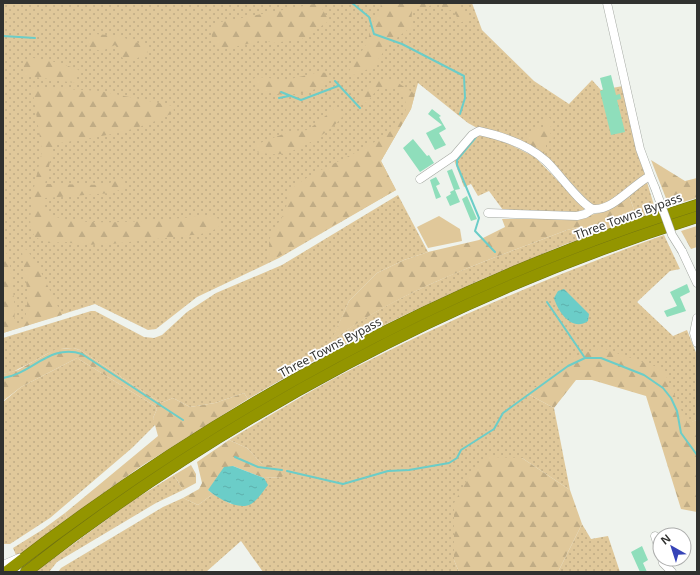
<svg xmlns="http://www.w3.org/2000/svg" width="700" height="575" font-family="'Noto Sans',sans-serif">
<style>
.grass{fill:url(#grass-dots)}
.forest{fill:url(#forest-firs)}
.park{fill:#e0c89a}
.water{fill:url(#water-ripples)}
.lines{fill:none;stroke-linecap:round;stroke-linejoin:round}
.stream{stroke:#6bcdc8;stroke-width:2}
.building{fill:#8fdebb}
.minor-casing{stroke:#a4a8a2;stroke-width:9}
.highway-casing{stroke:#707210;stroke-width:12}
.minor{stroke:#fff;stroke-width:8}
.highway{stroke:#939500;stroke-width:11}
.minor-bridge-casing{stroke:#a4a8a2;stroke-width:9;stroke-linecap:butt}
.minor-bridge{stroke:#fff;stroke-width:8}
.labels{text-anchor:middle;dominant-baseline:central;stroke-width:3.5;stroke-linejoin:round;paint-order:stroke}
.street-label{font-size:12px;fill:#30312f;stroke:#fff}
</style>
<defs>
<pattern id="grass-dots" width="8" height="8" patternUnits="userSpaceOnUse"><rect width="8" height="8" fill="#e0c89a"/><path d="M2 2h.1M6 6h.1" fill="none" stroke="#c0ac85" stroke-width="1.8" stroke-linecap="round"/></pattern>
<pattern id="forest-firs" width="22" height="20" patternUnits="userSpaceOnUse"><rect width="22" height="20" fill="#e0c89a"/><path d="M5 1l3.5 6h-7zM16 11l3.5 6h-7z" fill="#c0ac85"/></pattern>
<pattern id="water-ripples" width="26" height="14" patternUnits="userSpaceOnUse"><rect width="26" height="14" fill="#6bcdc8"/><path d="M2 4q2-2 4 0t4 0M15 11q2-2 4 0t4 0" fill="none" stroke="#5db0ac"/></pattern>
</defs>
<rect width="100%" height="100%" fill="#eff3ed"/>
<path class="grass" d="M3,3H472L482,30L534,81L569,104L592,80L601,90L623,86L646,174L604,205L596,206L591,204L545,156L530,147L498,132L479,129L468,123L418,83L411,109L381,161L396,190L279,258L197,297L156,329L148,330L95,304L3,333Z
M479,134L503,141L535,157L585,209L578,213L503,210L489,191L478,196L471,184L464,187L454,160Z
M647,182L656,212L637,218L628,193Z
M398,195L428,252L404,260L377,273L349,301L332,340C402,289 486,261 567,230L584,226L587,237L566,244L478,281L411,312L331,351L248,399L244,393L215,403L190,407L173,398L161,403L80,350C57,342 39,361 18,369C14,372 8,373 3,374V338L91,311H95L144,337L154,338L162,335L187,312L216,293L282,265Z
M664,235L680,269L670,271L637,302L673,336L687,330L697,355V420L687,424L602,349L526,393L554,408L570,490L522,458L454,560L459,572H263L241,541L206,572H58L61,568L163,507L183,498L198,505L213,494L231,504L267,485L264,478L282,477L262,464L247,448L229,440C263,420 296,399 331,380C438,324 550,276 664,235Z
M77,358L155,406L157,409L153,418L156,424L132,448L50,518L10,544H3V402L21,387Z
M174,475L183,490L156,503L57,562L49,572H35L132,501Z
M65,513L67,519L22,553L16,555L13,548L42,530Z
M582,524L591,539L608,536L620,572H558Z"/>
<path class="forest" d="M319,3L329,21L302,39L273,43L263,40L222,50C210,43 207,28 221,22Z
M381,3L433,4C427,9 420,5 412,11L411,27L389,44L373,67L354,75L351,74L349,71L367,43L373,22L380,11Z
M440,3H458L461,6V11L466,13L468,20L459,23L456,15L451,10L445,12Z
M95,34L119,36L146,46L148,52L136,59L125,61C120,56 120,50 115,45L102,51L88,48L89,38Z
M33,58L60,63L79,70L75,83L23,75L24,62Z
M319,72L327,73L330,79C317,96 265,102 253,82V79L258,77L287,80Z
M381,79H392L415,94L411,109L381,161L396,190L269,262C270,255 268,245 270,238C272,228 282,221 285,211C288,204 286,195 292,189C314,166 404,141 406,107C407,94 391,82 379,89C374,92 370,98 367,103L360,101L359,96L370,83Z
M32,87L100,91L173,106L174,112C136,133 96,137 54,144L45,184L105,185L122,178L126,184L122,189L111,193L45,198L43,210C65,232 174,218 207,216L220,219V226L212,231L201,234L111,244L82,245L66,242L47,243L35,237L31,230L30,219L33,192L42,151Z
M334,109H340L344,114C334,130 300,151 281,154C273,155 264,153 256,152L255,145L291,131L308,130Z
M548,117L553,121C550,128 547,132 554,138L546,143V150L543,154L530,147L527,138L537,128L545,129L546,126L544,120Z
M651,160L685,181L697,178V198L669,206Z
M628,193L637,218L587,237L584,226L567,230C486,261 402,289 331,341L349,301L377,273L404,260L428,252L479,240L505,227L502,219H573L599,213Z
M697,226V247L691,249L681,231Z
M3,247L9,258L15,308L14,325L25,322L28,296L22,252L26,249L36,262L62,315L3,333Z
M73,348L80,350L161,403L173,398L190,407L215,403L244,393L248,399L140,467L67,519L65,513L158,436L153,418L157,409L155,406L77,358L21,387L3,401V374L18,370L56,349Z
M602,348L663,369L687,423L697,420V512L681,509L646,396L592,380H576L554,408L526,393L575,356Z
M229,440L247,448L262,464L288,468L282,477L264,478L233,466L208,490L213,494L198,505L183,498L199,489L202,483L197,462Z
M489,457L522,458L570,490L582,524L558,572H459L454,560V503L473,469Z
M191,465L196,474V483L183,490L174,475Z"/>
<path class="park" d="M439,216L460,229L462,241L428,248L417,227Z"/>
<path class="water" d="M564,289L589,314L588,321C572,332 558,312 554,298L558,291Z
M233,466L264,478L268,485C263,491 258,500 251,504C239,511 217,498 208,490L224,467Z"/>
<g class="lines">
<path class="stream" d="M352,3L369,17L374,34L402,44L464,76L465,98L460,114
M3,36L35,38
M335,81L360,108
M281,92L301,100L338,86
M279,98L289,96
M476,137L457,160V165L479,218L475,231L495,252
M547,302L585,358
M3,378C32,374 50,343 82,354L183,420
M235,457L258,467L282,470
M287,471L343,484L388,471L409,470L449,463L457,458L461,450L494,429L503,413L568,366L585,358H601L644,375L663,388L671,398L677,411L681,433L697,455"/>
</g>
<path class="building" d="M611,75L616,95L620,94L621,99L617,100L625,132L611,135L600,91L603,90L600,78Z
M432,109L441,116L439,117L446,129L439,133L446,145L435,150L426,133L442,125L428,114Z
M413,139L427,156L429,155L434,163L420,172L403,148Z
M452,169L460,189L455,190L460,202L450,206L446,197L451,194L450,192L454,190L447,171Z
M436,177L440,184L436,186L441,197L436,199L430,180Z
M467,196L477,219L471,221L462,199Z
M687,284L690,292L680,297L686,311L667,317L664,311L677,306L670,292Z
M642,546L648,560L643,563L647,572H640L631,552Z"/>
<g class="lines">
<g class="minor-casing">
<path id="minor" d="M607,3L640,149L650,176
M420,179L454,156L472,135L479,131C502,136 529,145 546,161C558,172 580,204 593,209C613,211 632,185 650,176L655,188
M488,213L577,216L585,214L593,209
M682,251L697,283
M697,318L694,333L697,343
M655,536L660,552
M662,559L663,563L672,572
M3,565L19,558"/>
</g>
<g class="highway-casing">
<path id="highway" d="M6,572C213,411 447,283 697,205
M26,572C224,417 457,292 697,217"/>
</g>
<use href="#minor" class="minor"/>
<use href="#highway" class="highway"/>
<g class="minor-bridge-casing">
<path id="minor-bridge" d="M655,188L672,235L682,251"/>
</g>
<use href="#minor-bridge" class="minor-bridge"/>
</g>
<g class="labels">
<g class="street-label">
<text transform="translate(628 216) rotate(-20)">Three Towns Bypass</text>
<text transform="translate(330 347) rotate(-28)">Three Towns Bypass</text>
</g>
</g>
<rect width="700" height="575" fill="none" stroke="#30312f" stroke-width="8"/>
<g transform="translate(672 547) rotate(321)"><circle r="19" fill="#ffffff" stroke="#acadac"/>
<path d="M0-3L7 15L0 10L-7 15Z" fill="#3644b7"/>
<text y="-6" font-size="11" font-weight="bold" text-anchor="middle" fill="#30312f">N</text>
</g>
</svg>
